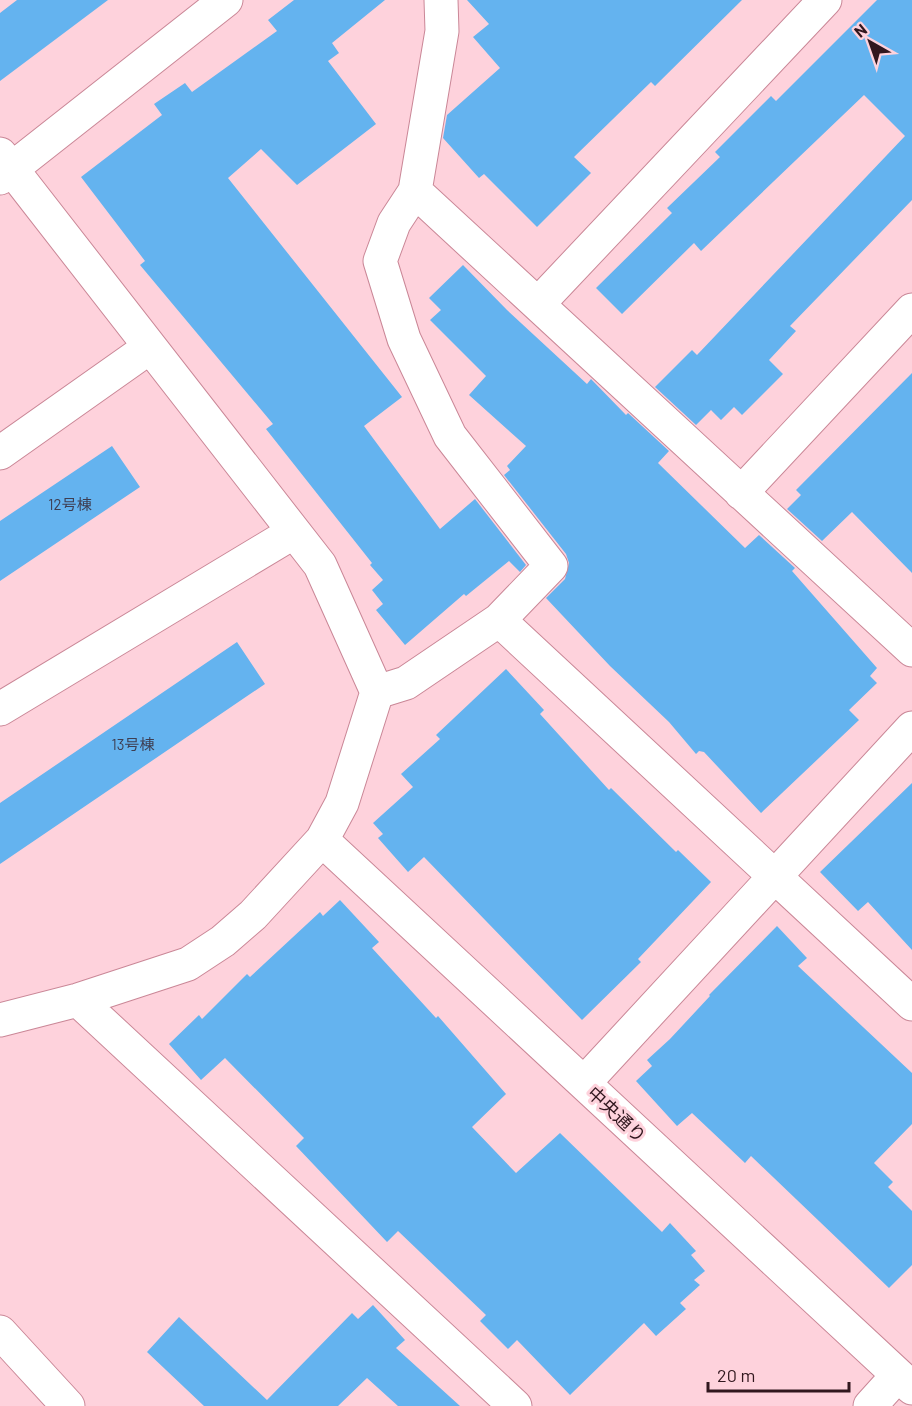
<svg xmlns="http://www.w3.org/2000/svg" width="912" height="1406" font-family="Barlow,'Noto Sans JP',sans-serif">
<style>
.building{fill:#64b3ef}
.lines{fill:none;stroke-linecap:round;stroke-linejoin:round}
.minor-casing{stroke:#ca8797;stroke-width:35}
.minor{stroke:#fff;stroke-width:33}
.labels{text-anchor:middle;dominant-baseline:central;stroke-width:6;stroke-linejoin:round;paint-order:stroke}
.number-label{font-size:15px;fill:#3e3e52}
.street-label{font-size:18px;fill:#31171e;stroke:#fed2dc}
</style>
<rect width="100%" height="100%" fill="#fed2dc"/>
<path class="building" d="M17,0H108L0,81V13Z
M294,0H385L332,43L339,53L328,61L376,124L297,185L261,149L228,178L402,397L364,426L440,529L475,499L526,565L520,572L509,561L466,596L464,594L405,645L376,610L383,604L372,590L383,580L370,565L372,563L266,429L273,424L140,265L145,261L81,177L162,115L154,104L185,83L192,92L277,31L268,20Z
M467,0H742L655,86L651,82L574,157L591,173L537,227L484,174L479,178L443,138L447,115L500,68L473,37L489,24Z
M877,0H912V200L790,326L796,331L769,360L783,374L742,415L734,407L721,420L711,410L696,425L655,387L692,350L697,355L905,136L864,95L701,251L694,243L622,314L596,288L672,213L667,208L720,157L715,152L771,96L776,101Z
M463,265L507,310L587,384L591,379L626,415L628,413L669,451L658,463L745,548L759,535L795,568L792,571L877,668L870,676L877,683L849,710L859,720L761,813L704,752L699,751L696,754L669,722L610,666L546,598L565,579L569,563L566,554L504,475L510,470L507,466L526,446L469,395L486,376L430,320L441,310L429,298Z
M912,373V573L852,512L822,541L787,509L801,495L796,490Z
M112,446L140,487L0,581V521Z
M237,642L265,684L0,864V803Z
M506,669L544,710L540,714L609,790L611,788L676,852L678,850L711,882L638,959L641,962L582,1020L424,857L408,872L378,838L383,834L373,823L413,787L401,774L440,739L436,735Z
M912,783V950L868,902L858,911L820,872Z
M340,900L379,942L372,948L436,1018L438,1016L506,1094L472,1127L516,1173L560,1133L662,1232L670,1223L696,1251L691,1255L705,1271L694,1280L700,1285L680,1303L686,1309L656,1336L644,1323L570,1395L517,1340L508,1349L480,1321L486,1315L398,1231L387,1242L296,1146L304,1138L225,1058L201,1080L169,1044L199,1015L202,1019L247,974L250,977L320,912L323,916Z
M777,926L807,958L798,966L912,1073V1124L874,1163L893,1182L888,1187L912,1211V1265L889,1288L751,1156L745,1163L692,1113L677,1126L636,1081L652,1066L647,1060L670,1039L710,996L709,995Z
M373,1305L405,1340L396,1348L460,1406H398L367,1378L338,1406H204L147,1352L179,1317L267,1400L352,1313L358,1319Z"/>
<g class="lines">
<g class="minor-casing">
<path id="minor" d="M0,154L320,565L377,692L342,803L322,840L253,915L223,941L188,964L78,1000L0,1020
M0,178L226,0
M415,191L912,650
M538,304L825,0
M0,453L150,347
M741,493L912,310
M499,620L912,1004
M377,692L406,683L499,620L551,566L450,436L404,339L380,261L394,223L415,191L442,31L441,0
M0,709L294,532
M322,840L912,1388
M78,1000L515,1406
M584,1083L912,728
M0,1332L68,1406
M870,1406L898,1375"/>
</g>
<use href="#minor" class="minor"/>
</g>
<g class="labels">
<g class="number-label">
<text x="70" y="504">12号棟</text>
<text x="133" y="744">13号棟</text>
</g>
<g class="street-label">
<text transform="translate(617 1114) rotate(43)">中央通り</text>
</g>
</g>
<g transform="translate(870 42) rotate(320)" stroke="#fed2dc" stroke-width="4.5" paint-order="stroke">
<path d="M0-4.5L10 22L0 15L-10 22Z" fill="#31171e"/>
<text y="-9" font-size="16" font-weight="bold" text-anchor="middle" fill="#31171e">N</text>
</g>
<path d="M708 1382v9h141v-9" fill="none" stroke="#31171e" stroke-width="3"/>
<text x="717" y="1382" font-size="18" fill="#31171e" stroke="#fed2dc" stroke-width="4.5" paint-order="stroke">20 m</text>
</svg>
